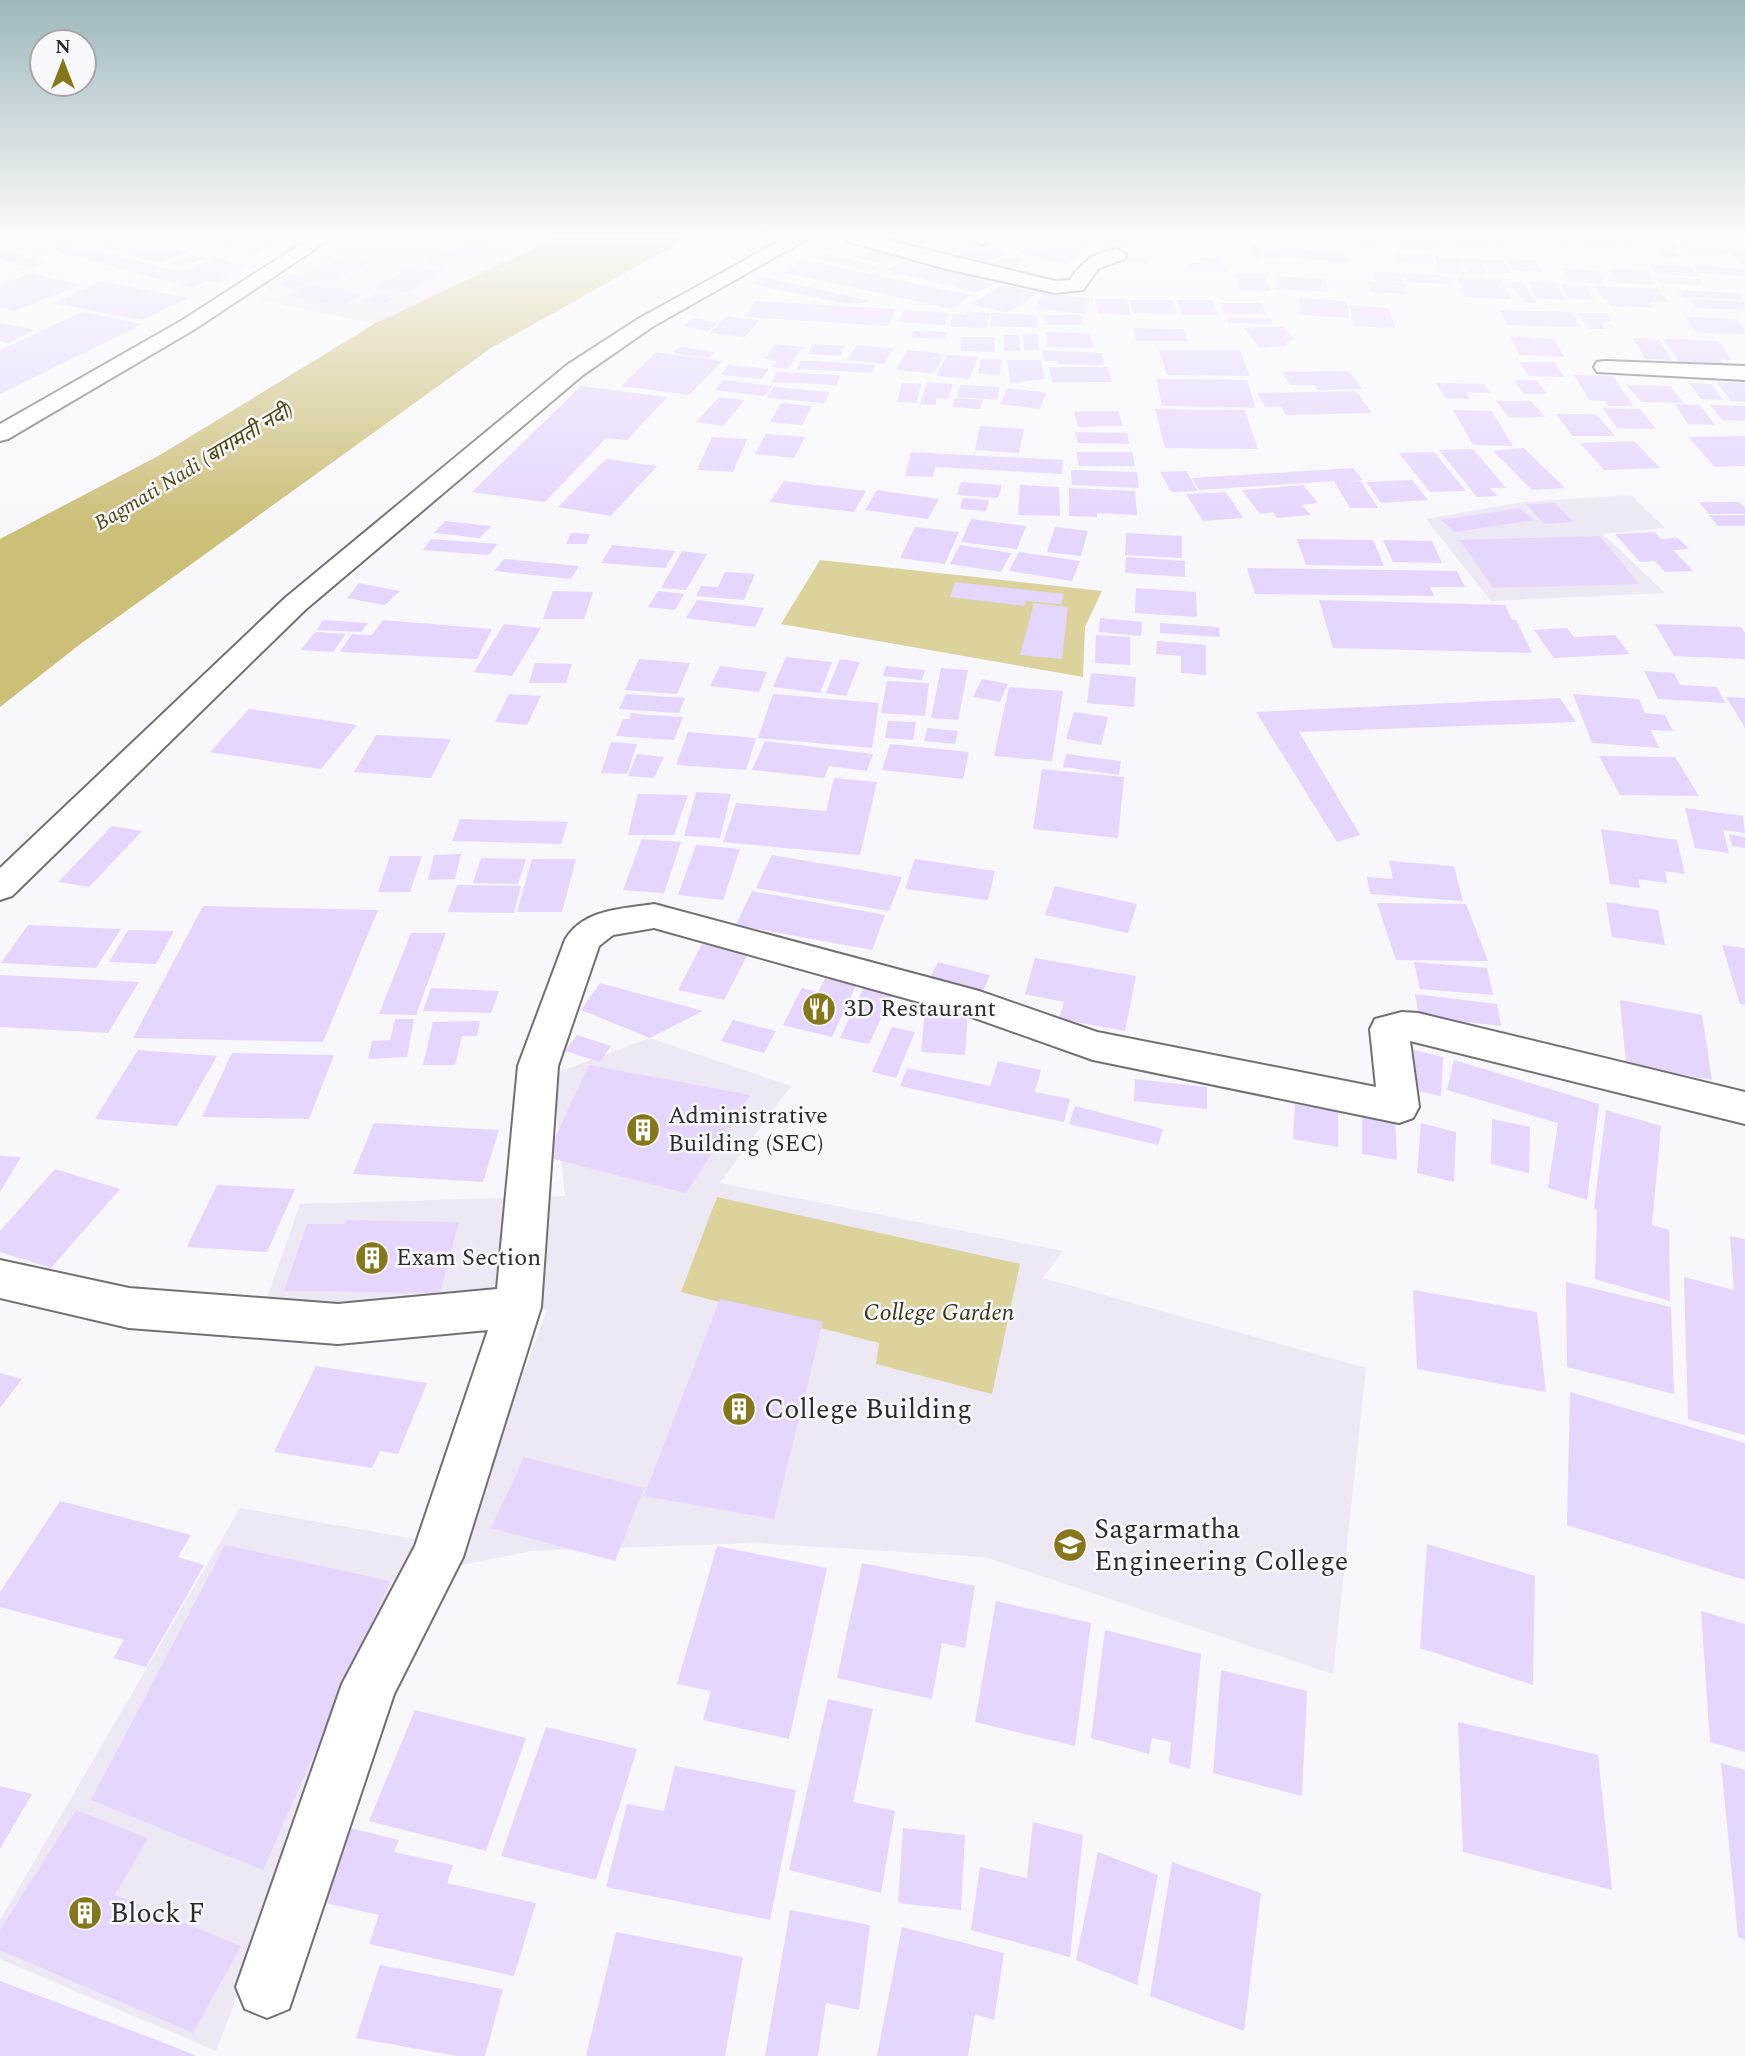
<svg xmlns="http://www.w3.org/2000/svg" width="1745" height="2056" font-family="Spectral,'Noto Sans Devanagari',serif">
<style>
.built{fill:#ede9f4}
.green{fill:#dcd29c}
.water{fill:#ccbf78}
.building{fill:#e5d6fd}
.lines{fill:none;stroke-linecap:round;stroke-linejoin:round}
.service-casing{stroke:#727074;stroke-width:4}
.minor-casing{stroke:#727074;stroke-width:4}
.tertiary-casing{stroke:#727074;stroke-width:4}
.service{fill:#fff;fill-rule:evenodd}
.minor{fill:#fff;fill-rule:evenodd}
.tertiary{fill:#fff;fill-rule:evenodd}
.labels{text-anchor:middle;dominant-baseline:central;stroke-width:5;stroke-linejoin:round;paint-order:stroke}
.far-water-label{font-size:21px;font-style:italic;fill:#50460f;stroke:#f8f7fb}
.poi-label{font-size:24px;fill:#2b2a2c;stroke:#f8f7fb;text-anchor:start}
.park-label{font-size:24px;font-style:italic;fill:#3b3515;stroke:#f8f7fb}
.near-poi-label{font-size:28px;fill:#2b2a2c;stroke:#f8f7fb;text-anchor:start}
</style>
<rect width="100%" height="100%" fill="#f8f7fb"/>
<path class="built" d="M361,238H555L374,324L262,300L272,281Z
M1631,495L1665,528L1603,534L1665,593L1491,601L1426,519L1523,502Z
M650,1038L791,1086L720,1183L1063,1251L1043,1278L1366,1368L1333,1674L985,1557L754,1543L531,1551L399,1578L216,2051L0,1959V1920L240,1508L459,1547L547,1310L518,1307L264,1306L300,1204L565,1196L553,1074Z"/>
<path class="green" d="M820,560L1102,591L1085,627L1083,677L781,624Z
M717,1197L1020,1264L992,1394L876,1364L879,1343L681,1292Z"/>
<path class="water" d="M555,238H687L491,348L79,645L0,707V539L160,455L374,324Z"/>
<path class="building" d="M28,238H54L73,243L42,255L8,246Z
M112,238H143L189,253L159,264L96,244Z
M192,238H283L256,254Z
M462,238H490L476,247L454,243Z
M868,238H951L1008,253L978,268Z
M1050,238H1129L1136,240L1123,249L1091,243L1076,254L1035,246Z
M1355,238H1389L1394,248L1359,247Z
M1395,238H1440L1444,247L1397,245Z
M1450,238H1486L1489,247L1452,245Z
M1491,238H1527L1532,250L1494,247Z
M1533,238H1569L1572,246L1535,244Z
M1582,238H1620L1625,248L1586,246Z
M1622,238L1670,239L1680,250H1674L1682,258H1667L1660,251L1672,250L1630,249Z
M1679,240L1719,242L1729,255L1687,253Z
M1205,241H1229L1235,252H1210Z
M1721,242L1745,243V264H1741Z
M75,244L206,279L184,272L217,258L244,266L217,282L211,280L192,288L56,251Z
M448,244L473,248L442,269L419,265Z
M1251,245L1262,246L1261,258L1250,257Z
M1032,246L1079,257L1067,265L1020,253Z
M1264,248L1343,252L1349,262L1265,257Z
M0,249L46,262L29,268L0,259Z
M876,251L901,257L886,265L861,259Z
M826,253L880,267L870,272L815,258Z
M1396,253L1430,254L1434,264L1399,263Z
M192,255L204,258L180,267L169,263Z
M348,256L373,261L328,282L315,279L292,289L277,286L290,280L283,279L293,274L301,276Z
M1005,256L1024,260L1012,268L1031,272L1022,278L983,269Z
M1123,257L1146,258V264L1123,263Z
M1220,257L1229,272H1192L1187,263H1202L1199,258Z
M1435,257L1458,258L1466,275L1442,274Z
M1461,258L1481,259L1487,274L1468,273Z
M908,259L997,281L977,293L887,270Z
M1508,259L1536,260L1541,272L1512,270Z
M803,260L971,295L952,309L782,272Z
M1481,260H1502L1511,273H1490Z
M1649,264L1692,267L1698,277L1654,274Z
M414,266L444,272L405,293L375,287Z
M1695,266L1745,269V276L1698,273Z
M1564,268L1598,271L1604,284L1569,282Z
M1609,269L1646,270L1655,285L1618,283Z
M1373,272L1399,273L1403,282L1376,281Z
M31,273L80,285L14,311L0,307V285Z
M1233,273L1264,274L1271,291L1240,290Z
M1403,273L1447,276L1450,284L1406,282Z
M1275,276L1326,279L1329,292L1276,289Z
M1655,276L1700,279L1704,286L1659,283Z
M764,277L870,301V302L848,304L750,284Z
M1457,277L1502,280L1512,299L1464,297Z
M100,281L188,298L142,320L53,303Z
M1368,281L1404,283L1407,294L1370,292Z
M1510,282H1523L1537,303L1523,302Z
M1529,282L1558,283L1566,300L1536,298Z
M310,284L363,295L340,306L287,295Z
M1002,284L1038,293L1008,313L972,304Z
M1561,284L1586,286L1594,300L1568,298Z
M1594,286L1659,289L1669,302H1650L1654,308L1611,306L1607,300L1602,299Z
M1678,290L1738,293L1744,300L1683,297Z
M1042,293L1090,298L1083,314L1035,309Z
M376,294L395,298L381,305L362,301Z
M1299,298L1347,301L1349,318L1300,315Z
M1095,299H1127L1131,315L1098,314Z
M1690,299L1745,301V310L1696,308Z
M1129,300H1172L1176,314L1133,313Z
M1177,300H1212L1218,315H1182Z
M754,301L896,309L889,326L745,317Z
M1220,303H1260L1266,314H1225Z
M1349,305L1389,308L1395,328L1354,326Z
M904,310L949,313L945,325L899,322Z
M1499,310L1571,312L1581,327L1508,325Z
M82,312L143,324L0,394V350Z
M966,312L990,313L987,328L950,327L953,314L966,315Z
M991,313L1037,315V328L990,326Z
M1577,313H1608L1611,321L1601,323L1605,329H1590Z
M1043,315H1081L1084,325H1045Z
M726,316L760,320L745,337L710,333Z
M1685,317L1737,319L1745,329V334L1697,333Z
M694,318L718,323L707,331L682,326Z
M1227,318H1271L1273,324L1229,323Z
M0,323L35,330L9,343L0,341Z
M1282,326L1294,339L1287,342V346L1260,348L1244,328Z
M1133,328L1184,329L1188,341H1136Z
M913,331L946,332L945,339L912,338Z
M1046,332L1090,333L1093,348L1047,347Z
M1023,334H1038L1039,350H1024Z
M1004,335H1019L1020,351H1004Z
M1510,336L1554,339L1564,357L1519,355Z
M960,337H994L995,352L961,351Z
M1633,338L1659,339L1672,360L1645,359Z
M1663,339L1718,341L1732,360H1720L1724,364L1679,362Z
M776,344L803,347L787,369L771,367L777,361L764,359Z
M812,344L844,346L841,356L808,354Z
M857,345L894,348L884,364L847,360Z
M679,347L715,352L709,358L673,353Z
M907,350L944,354L934,373L896,370Z
M1042,350L1102,353L1104,365L1057,364V361H1044Z
M1159,350H1240L1250,376L1167,375Z
M656,352L722,361L689,395L621,386Z
M947,355L978,357L969,379L936,376Z
M981,359L1002,360L1000,375L978,373Z
M1007,360H1041L1044,379L1010,383Z
M800,361H814L875,365L873,373L797,369Z
M1519,362H1554L1565,377L1529,376Z
M728,365L769,369L762,379L721,375Z
M1049,367H1108L1112,382H1052Z
M1349,371L1362,389L1318,390L1315,385H1290L1282,372Z
M776,372L840,375L837,385L772,382Z
M1574,375L1613,376L1633,406H1608L1605,401L1589,400Z
M1156,379L1247,380L1256,408L1162,406Z
M723,380L773,386L764,396L715,390Z
M1514,380H1536L1547,394H1524Z
M927,382L953,384L948,399L937,398L935,405L920,404Z
M1717,382L1745,383V402L1731,401Z
M902,383L921,384L917,403L897,402Z
M1436,383L1484,384L1490,393L1467,392L1470,399L1445,398Z
M1690,383L1711,384L1723,400L1701,399Z
M960,385L1000,387L997,400L957,397Z
M1627,385L1670,386L1684,403L1641,402Z
M581,386L667,397L627,440L606,438L545,502L472,492Z
M774,387L830,392L824,403L767,398Z
M1008,388L1047,393L1039,409L1000,404Z
M1356,391L1372,413L1286,415L1281,407H1265L1257,393Z
M719,397L745,400L723,426L696,422Z
M955,398L983,400L980,409L952,407Z
M1496,401H1531L1545,417L1509,418Z
M781,403L812,406L802,425L770,422Z
M1675,404L1700,405L1715,425L1688,424Z
M1710,405L1745,406V421L1722,420Z
M1603,408L1640,409L1656,429L1617,428Z
M1155,409L1245,410L1258,449L1165,448Z
M1453,410L1492,411L1513,446L1473,445Z
M1118,411L1123,426L1078,427L1074,412Z
M1556,414H1596L1615,436H1573Z
M980,426L1024,429L1019,453L975,450Z
M1075,432L1127,433L1129,444L1078,443Z
M766,434L805,437L794,458L755,454Z
M1745,436V466L1715,467L1688,437Z
M712,437L747,439L733,472L697,470Z
M1634,441L1660,468L1604,470L1580,443Z
M1524,448L1565,488L1532,490L1493,451Z
M1473,449L1506,488H1490L1497,496L1477,497L1439,450Z
M911,452L1063,460L1062,474L935,467L933,477L905,476Z
M1076,452H1132L1135,466H1079Z
M1434,452L1466,491L1430,492L1399,453Z
M606,459L657,466L611,516L558,507Z
M1353,468L1363,480L1346,482L1361,481L1378,508H1350L1334,481L1199,490L1192,478Z
M1071,470L1137,472L1139,488L1072,485Z
M1186,471L1198,491L1171,492L1160,472Z
M1412,480L1428,500L1381,503L1366,482Z
M784,481L866,491L854,512L770,502Z
M961,482L1002,485L998,498L957,495Z
M1020,485L1059,487L1060,516L1018,515Z
M1303,485L1318,503L1302,505L1311,515L1277,518L1273,512L1260,514L1242,490Z
M1069,488L1135,491L1137,515L1097,513V517L1069,516Z
M877,490L939,499L928,519L865,510Z
M1226,492L1243,518L1203,521L1186,494Z
M963,498L989,500L986,511L960,509Z
M1699,502H1739L1745,508V514H1709Z
M1555,503L1573,522L1544,524L1526,504Z
M1519,508L1534,520L1455,532L1441,520Z
M1709,515H1745V526H1718Z
M971,519L1026,526L1017,549L961,542Z
M445,521L491,526L480,538L434,533Z
M915,527L959,532L945,564L900,558Z
M1055,527L1088,531L1081,556L1047,552Z
M1655,532L1661,539L1678,538L1689,549L1673,550L1693,571L1665,572L1655,561L1640,562L1615,534Z
M571,533L590,534L586,544H566Z
M1126,533L1182,536V558L1125,555Z
M1600,536L1639,584L1493,588L1460,540Z
M431,539L497,544L489,555L423,550Z
M1297,539L1373,540L1384,566L1306,565Z
M1383,540L1432,541L1442,563L1393,562Z
M612,545L675,551L665,568L601,563Z
M960,545L1011,553L1001,572L950,564Z
M682,551L707,554L686,590L661,588Z
M1019,552L1080,561L1072,581L1009,571Z
M1126,557L1185,561V577L1125,573Z
M504,559L579,566L571,579L494,571Z
M1247,568L1457,571L1465,587H1430L1434,596L1255,594Z
M725,572L755,574L744,600L696,596L701,586L718,587Z
M955,582L1064,594L1061,604L1026,601L1025,606L950,597Z
M359,583L400,591L385,605L347,598Z
M1136,588L1196,592L1197,617L1135,613Z
M553,591L593,592L584,619H543Z
M658,591L684,594L675,610L648,607Z
M697,600L764,608L755,627L686,618Z
M1319,600L1505,605L1512,620H1516L1532,653L1333,648Z
M1034,603L1068,607L1062,659L1020,655Z
M1100,618L1142,622L1141,636L1099,632Z
M323,620L368,623L361,632L317,630Z
M383,620L492,629L477,659L340,652L352,634L372,635Z
M1160,623L1219,627L1220,637L1160,633Z
M504,624L541,628L512,676L474,672Z
M1655,624L1741,627L1745,633V659L1674,656Z
M1567,628L1574,637L1615,635L1630,654L1554,658L1534,630Z
M315,632L346,634L333,652L301,650Z
M1096,635L1130,637V665L1095,663Z
M1157,641L1206,645V675L1181,673V656L1156,654Z
M786,657L832,662L820,693L773,687Z
M639,659L690,663L677,694L625,690Z
M840,659L860,662L846,696L826,693Z
M535,663L572,664L566,683H529Z
M720,666L767,672L759,692L710,686Z
M886,666L925,670L922,680L883,676Z
M941,668L968,670L958,720L931,718Z
M1644,671L1674,673L1680,685L1717,687L1725,703L1658,699Z
M1091,673L1136,677L1134,707L1087,703Z
M982,679L1008,684L1000,702L973,697Z
M887,681L929,683L925,716L881,713Z
M1009,687L1063,691L1052,761L994,756Z
M509,694L541,696L527,725L495,722Z
M626,694L685,698L679,713L619,709Z
M773,694L879,703L872,748L758,738Z
M1573,694L1639,699L1645,713L1665,715L1673,731L1651,730L1659,748L1592,743Z
M1726,697L1745,698V728L1741,721Z
M1560,698L1576,722L1299,732L1360,835L1337,842L1256,712Z
M249,709L357,725L321,769L210,752Z
M1074,712L1108,717L1101,745L1066,739Z
M631,713L649,715L683,717L674,740L616,736L623,719H629Z
M888,721L916,722L913,740L885,738Z
M927,728L958,731L955,744L924,741Z
M688,732L756,738L746,770L676,765Z
M376,735L451,739L431,778L354,772Z
M765,741L873,754L867,771L829,766L824,778L752,770Z
M611,742L637,744L627,774L601,773Z
M890,744L969,752L963,779L882,770Z
M637,754L664,757L654,778L628,776Z
M1066,754L1121,761L1119,775L1063,767Z
M1599,756L1675,757L1699,796L1620,795Z
M1042,769L1124,777L1118,838L1033,829Z
M834,778L877,782L860,855L723,842L736,803L826,811Z
M696,792L731,794L720,838L684,836Z
M638,794L688,795L674,835H628Z
M1685,808L1743,816L1745,833L1723,830L1729,853L1695,848Z
M460,819L568,822L561,844L452,841Z
M112,826L142,831L89,887L58,882Z
M1601,829L1677,840L1685,874L1665,871L1667,883L1638,879L1640,888L1610,884Z
M1729,834L1745,837V848L1732,846Z
M642,839L681,842L664,893L623,890Z
M696,845L740,849L723,900L678,895Z
M461,854L455,879L428,880L434,855Z
M772,855L902,877L889,911L756,888Z
M390,856H422L410,892H378Z
M481,858L526,859L518,884L473,883Z
M532,859H576L562,912H517Z
M915,859L995,871L988,900L905,889Z
M1389,861L1454,866L1463,901L1370,894L1367,877L1393,879Z
M457,885L521,886L514,913L448,912Z
M1055,886L1137,904L1128,933L1045,915Z
M752,891L885,915L872,950L736,925Z
M1606,902L1658,910L1665,945L1612,937Z
M1377,903L1466,904L1488,961L1396,960Z
M203,906L378,910L323,1042L133,1038Z
M28,925L121,929L96,968L1,963Z
M128,930L174,931L156,964L109,962Z
M411,933H446L416,1015L379,1014Z
M702,944L748,954L724,1000L678,990Z
M1722,945L1745,948V1005L1740,1004Z
M1035,958L1136,976L1125,1031L1059,1019L1064,1002L1025,994Z
M938,962L990,975L982,993L929,980Z
M1414,962L1487,968L1493,995L1420,989Z
M0,975L139,982L108,1033L0,1027Z
M827,975L858,982L832,1037L783,1025L802,988L818,992Z
M600,983L703,1011L650,1038L581,1010Z
M865,984L894,991L869,1044L840,1038Z
M431,988L499,991L491,1013L423,1011Z
M1415,994L1497,1004L1501,1026L1419,1017Z
M1620,1000L1702,1015L1712,1080L1626,1064Z
M925,1009L968,1012L965,1055L921,1052Z
M395,1019H414L407,1057L368,1059L372,1041L390,1040Z
M733,1020L776,1031L764,1053L721,1041Z
M480,1021L477,1036H462L455,1065H423L433,1022Z
M892,1027L915,1032L896,1078L872,1072Z
M577,1035L611,1046L600,1062L565,1051Z
M1410,1049L1443,1057L1441,1096L1407,1089Z
M138,1050L217,1056L177,1126L95,1119Z
M232,1053L334,1055L309,1119L202,1117Z
M1454,1060L1599,1104L1587,1200L1548,1188L1558,1123L1447,1090Z
M998,1061L1041,1070L1035,1092L1070,1099L1064,1122L900,1086L907,1068L990,1086Z
M589,1065L750,1095L686,1193L546,1157Z
M1135,1079L1207,1087V1109L1134,1101Z
M1295,1104L1338,1112V1147L1293,1139Z
M1075,1106L1163,1129L1158,1145L1069,1124Z
M1606,1110L1661,1126L1652,1225L1669,1230L1670,1301L1595,1279L1597,1210L1594,1209Z
M1362,1115L1395,1120L1397,1160L1362,1154Z
M1492,1119L1530,1127L1529,1173L1491,1164Z
M374,1123L499,1130L483,1182L353,1174Z
M1421,1123L1456,1132L1454,1182L1417,1173Z
M0,1156L21,1157L0,1192Z
M55,1169L120,1189L51,1268L0,1252V1231Z
M217,1185L295,1189L267,1252L187,1247Z
M346,1220L459,1222L440,1293L284,1291L307,1224H345Z
M1730,1236L1745,1239V1435L1688,1419L1684,1277L1734,1290Z
M1566,1282L1671,1307L1674,1394L1567,1367Z
M1413,1290L1537,1312L1546,1392L1417,1369Z
M720,1299L823,1322L774,1519L644,1496Z
M316,1366L427,1383L398,1454L380,1451L372,1468L274,1452Z
M0,1373L22,1379L0,1408Z
M1570,1392L1745,1443V1580L1567,1525Z
M524,1457L644,1488L615,1561L491,1528Z
M60,1501L191,1535L178,1557L204,1565L146,1667L113,1658L124,1640L0,1607V1592Z
M1427,1544L1535,1576L1533,1685L1420,1648Z
M225,1545L390,1581L263,1870L91,1800Z
M717,1546L827,1568L789,1739L703,1720L711,1691L677,1684Z
M862,1563L975,1586L965,1648L942,1643L932,1699L837,1678Z
M996,1601L1091,1623L1075,1746L975,1722Z
M1701,1611L1745,1624V1752L1710,1742Z
M1105,1630L1201,1654L1190,1769L1169,1763L1171,1742L1152,1738L1149,1754L1091,1738Z
M1221,1670L1307,1691L1302,1796L1213,1773Z
M828,1699L873,1709L853,1802L895,1811L881,1893L789,1870Z
M415,1710L526,1738L486,1851L369,1821Z
M1458,1722L1598,1755L1612,1890L1463,1852Z
M546,1727L637,1749L596,1880L501,1856Z
M1721,1763L1745,1770V1940L1738,1937Z
M675,1766L796,1790L770,1920L606,1887L627,1804L664,1811Z
M0,1786L32,1794L0,1849Z
M76,1810L148,1838L115,1895L241,1946L193,2033L0,1950V1930Z
M1033,1822L1083,1835L1070,1957L971,1930L980,1867L1027,1878Z
M350,1828L399,1840L394,1852L453,1865L447,1883L536,1903L514,1976L369,1944L379,1915L321,1902Z
M903,1828L965,1835L961,1910L898,1903Z
M1098,1852L1158,1875L1137,1985L1076,1960Z
M1172,1862L1261,1893L1244,2031L1150,1996Z
M790,1910L870,1925L859,2010L826,2003L818,2056H765Z
M902,1927L1004,1953L994,2020L975,2014L968,2056H877Z
M616,1932L743,1957L725,2056H586Z
M380,1965L503,1989L485,2056H457L356,2038Z
M0,1981L162,2042L197,2056H0Z"/>
<g class="lines">
<g class="service-casing">
<path id="service" d="M968,238H989L990,240L982,245Z"/>
</g>
<g class="minor-casing">
<path id="minor" d="M310,238H332L195,329L8,439L0,441V424L181,321Z
M846,238H878L1055,281L1070,280C1082,261 1094,253 1117,249L1126,255L1124,259L1099,268L1083,290L1055,293L947,269L849,242Z
M1605,361L1745,366V380L1597,372L1594,367L1597,362Z
M654,904L979,991L1097,1032L1376,1087L1370,1029L1375,1019L1402,1012L1418,1013L1745,1092V1124L1410,1041L1419,1107L1413,1118L1399,1123L1093,1060L969,1016L654,928L613,935L599,946L558,1066L541,1307L463,1557L394,1694L289,2009L267,2018L245,2009L236,1987L342,1684L415,1546L488,1330L338,1344L129,1328L0,1298V1260L129,1288L338,1304L497,1289L518,1066L565,940C583,909 622,909 654,904Z"/>
</g>
<g class="tertiary-casing">
<path id="tertiary" d="M785,238H809L652,327L583,375L305,610L12,896L0,900V868L285,598L567,365L638,319Z"/>
</g>
<use href="#service" class="service"/>
<use href="#minor" class="minor"/>
<use href="#tertiary" class="tertiary"/>
</g>
<linearGradient id="sky" x2="0" y2="1"><stop stop-color="#9db8bb"/><stop offset="0.45" stop-color="#fcfbfd"/><stop offset="1" stop-color="#fcfbfd" stop-opacity="0"/></linearGradient>
<rect width="1745" height="526" fill="url(#sky)"/>
<defs>
<g id="restaurant-disc" transform="scale(1.75)"><circle r="9.5" fill="#87771b" stroke="#f8f7fb"/><path d="M-5-6h1v4h1v-4h1v4h1v-4h1v5L-1.5 .5V6h-2V.5L-5-1ZM5-6V6H3V1.5H1.5Q1.5-4 5-6Z" fill="#fff"/></g>
<g id="building-disc" transform="scale(1.75)"><circle r="9.5" fill="#87771b" stroke="#f8f7fb"/><path d="M-4-6H4V6H1V3H-1V6H-4ZM-2.5-4.3h1.7v1.8h-1.7ZM.8-4.3h1.7v1.8H.8ZM-2.5-1h1.7V.8h-1.7ZM.8-1h1.7V.8H.8Z" fill="#fff"/></g>
<g id="university-disc" transform="scale(1.75)"><circle r="9.5" fill="#87771b" stroke="#f8f7fb"/><path d="M0-5L7-2L0 1L-7-2ZM-4 1L0 2.5L4 1V4Q0 6-4 4Z" fill="#fff"/></g>
</defs>
<g fill-rule="evenodd">
<use href="#restaurant-disc" x="819" y="1009"/>
<use href="#building-disc" x="643" y="1130"/>
<use href="#building-disc" x="372" y="1258"/>
<use href="#building-disc" x="739" y="1409"/>
<use href="#university-disc" x="1070" y="1545"/>
<use href="#building-disc" x="85" y="1913"/>
</g>
<g class="labels">
<g class="far-water-label">
<text transform="translate(194 467) rotate(-31)">Bagmati Nadi (बागमती नदी)</text>
</g>
<g class="poi-label">
<text x="844" y="1009">3D Restaurant</text>
<text x="668" y="1116">Administrative<tspan x="668" dy="28">Building (SEC)</tspan></text>
<text x="396" y="1258">Exam Section</text>
</g>
<g class="park-label">
<text x="939" y="1313">College Garden</text>
</g>
<g class="near-poi-label">
<text x="764" y="1409">College Building</text>
<text x="1094" y="1529">Sagarmatha<tspan x="1094" dy="32">Engineering College</tspan></text>
<text x="110" y="1913">Block F</text>
</g>
</g>
<g transform="translate(63 63)"><circle r="33" fill="#f8f7fb" stroke="#a6a5a8" stroke-width="2"/>
<path d="M0-5L12 26L0 18L-12 26Z" fill="#87771b"/>
<text y="-10" font-size="19" font-weight="bold" text-anchor="middle" fill="#2b2a2c">N</text>
</g>
</svg>
